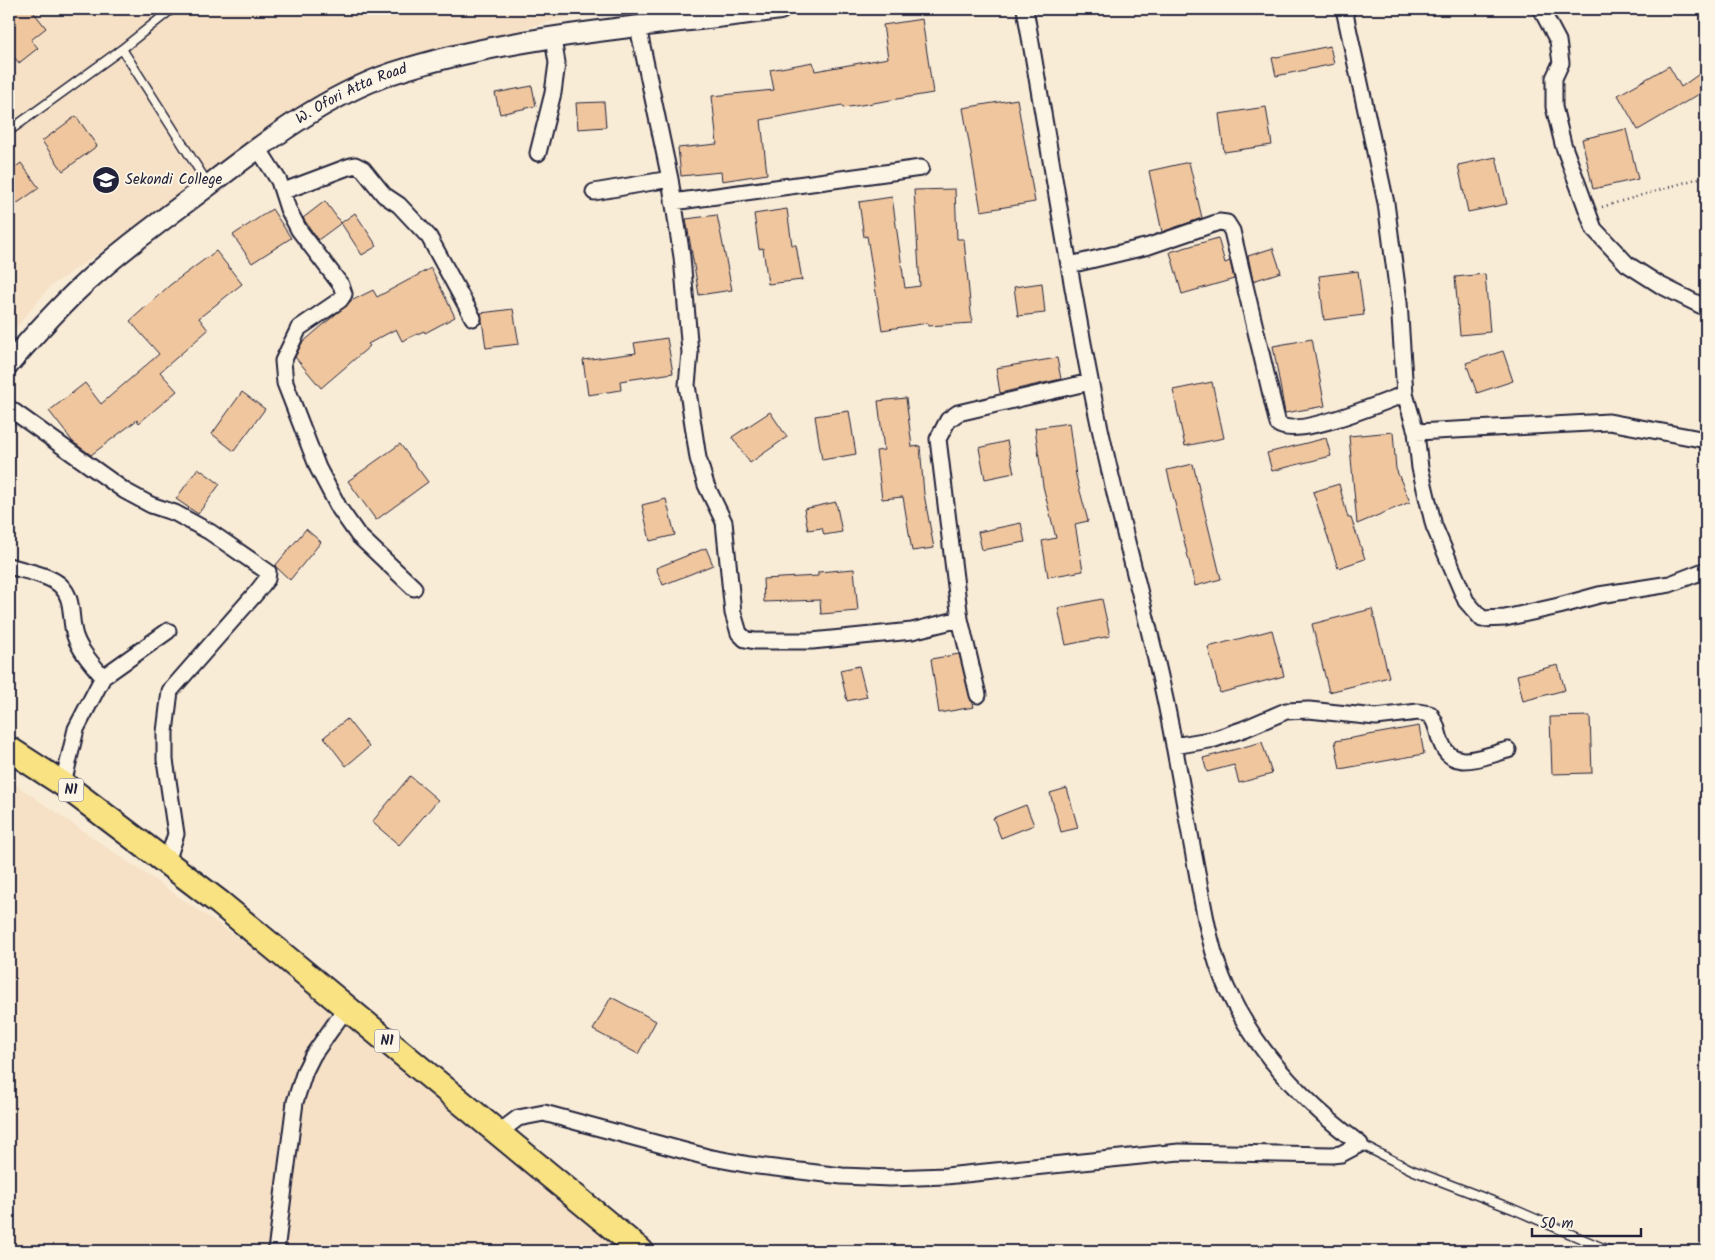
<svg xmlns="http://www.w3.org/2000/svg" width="1715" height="1260" font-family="Kalam,sans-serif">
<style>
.built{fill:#f6e1c6}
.building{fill:#efc69e;stroke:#22223b}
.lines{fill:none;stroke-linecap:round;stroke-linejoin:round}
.service-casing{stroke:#22223b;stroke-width:11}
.minor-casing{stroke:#22223b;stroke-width:19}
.secondary-casing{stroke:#22223b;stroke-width:24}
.trunk-casing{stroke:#22223b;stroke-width:28}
.path{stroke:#22223b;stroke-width:2.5;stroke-dasharray:1 4;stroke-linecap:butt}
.service{stroke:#fcf5e5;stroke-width:8}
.minor{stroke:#fcf5e5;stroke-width:15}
.secondary{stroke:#fcf5e5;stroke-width:20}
.trunk{stroke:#f8e281;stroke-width:24}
.labels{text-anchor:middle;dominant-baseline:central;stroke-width:4;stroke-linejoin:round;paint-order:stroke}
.shield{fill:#fcf5e5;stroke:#63616e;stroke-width:1}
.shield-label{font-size:14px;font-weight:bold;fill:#22223b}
.street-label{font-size:15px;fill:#22223b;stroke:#fcf5e5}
.poi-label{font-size:15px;fill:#22223b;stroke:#fcf5e5;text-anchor:start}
</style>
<rect width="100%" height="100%" fill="#f9ecd7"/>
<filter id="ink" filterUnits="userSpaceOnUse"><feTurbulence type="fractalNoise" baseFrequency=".02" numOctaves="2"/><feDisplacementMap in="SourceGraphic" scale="10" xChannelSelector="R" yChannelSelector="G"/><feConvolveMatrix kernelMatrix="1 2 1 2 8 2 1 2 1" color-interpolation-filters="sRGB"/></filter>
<g filter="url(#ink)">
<path class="built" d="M9,9H595L358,75L51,286L9,336Z
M9,780L319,993L622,1251H9Z"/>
<path class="building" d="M9,9H31L46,28L31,40L38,48L19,63L9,51Z
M922,19L933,93L843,108L842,105L761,120L767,174L722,181L721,172L681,176L678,148L717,144L712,96L774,90L770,70L813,62L815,71L888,58L883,25Z
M1330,46L1334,64L1276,76L1272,58Z
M1669,66L1681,87L1706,69V90L1638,130L1618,95Z
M532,86L536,106L500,114L495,93Z
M1017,99L1035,202L981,211L963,108Z
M604,102L606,127L578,129L576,103Z
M1266,107L1272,145L1224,152L1219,114Z
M76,116L97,146L63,171L42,141Z
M1626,129L1638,179L1593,189L1582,139Z
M1496,157L1507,204L1468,212L1458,165Z
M1189,162L1202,218L1162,232L1149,171Z
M21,163L39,188L9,209V172Z
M955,189L957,239H964L972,323L928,326V323L882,330L867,236L864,237L859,202L892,197L905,288L920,286L914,190Z
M325,201L341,223L318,240L303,218Z
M272,209L291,238L252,263L233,235Z
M787,209L792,245H796L802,280L768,284L763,248L759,249L754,214Z
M355,213L377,246L362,255L341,223Z
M717,215L732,290L699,295L686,219Z
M1218,238L1225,263L1230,261L1234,279L1182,294L1170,252Z
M1273,248L1281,272L1253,281L1248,256Z
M216,251L242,284L199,318L208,330L160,372L177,391L139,423L137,420L91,455L73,442L49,411L85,383L101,404L159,354L130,321L170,285Z
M431,268L455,317L425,333L424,331L402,341L396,329L368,344L370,346L321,388L295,357L302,343L351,301L373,290L377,297Z
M1358,271L1364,315L1324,320L1319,276Z
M1485,274L1490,332L1460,335L1455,277Z
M1042,283L1045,313L1018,316L1014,287Z
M513,309L519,344L486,348L481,313Z
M667,338L673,373L620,381L621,390L588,395L583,360L636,353L634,343Z
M1312,339L1325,406L1285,413L1273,346Z
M1503,351L1513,381L1477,393L1466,363Z
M1057,358L1061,379L1000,393L996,368Z
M1212,382L1224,438L1185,446L1173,390Z
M242,392L265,409L234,451L212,434Z
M906,398L912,447L920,446L924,494L934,548L912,551L903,497L882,499L876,451L884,450L878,401Z
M849,411L856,454L822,460L815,416Z
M770,412L787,437L750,463L732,437Z
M1069,423L1076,476L1088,521L1075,524L1083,571L1048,577L1042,541L1056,538L1043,486L1035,428Z
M1393,432L1396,469L1410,502L1357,524L1349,436Z
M1326,438L1331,456L1272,471L1267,453Z
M1007,441L1014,473L985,479L979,448Z
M400,444L428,482L376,520L348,481Z
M1193,464L1221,579L1195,586L1167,470Z
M198,468L220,484L198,514L176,499Z
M1339,484L1348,518H1351L1365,559L1338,568L1313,492Z
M666,499L675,535L650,541L642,505Z
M836,502L842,532L824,535L822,528L808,530L804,509Z
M1021,523L1025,542L982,550L978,532Z
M306,529L321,542L290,580L275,566Z
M706,548L713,565L663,585L656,568Z
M854,569L858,611L821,614L820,600L764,602L763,579L818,576V572Z
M1102,599L1110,636L1066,645L1058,608Z
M1372,609L1389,677L1329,692L1312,624Z
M1272,630L1284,676L1220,693L1208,647Z
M959,654L974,707L939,713L931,659Z
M1558,665L1565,690L1523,701L1517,675Z
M859,666L867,697L847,701L840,670Z
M1590,716L1592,773L1552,774L1550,717Z
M347,719L369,747L346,766L324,737Z
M1419,726L1424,754L1340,769L1335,741Z
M1262,742L1272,774L1239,783L1234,765L1207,772L1203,758Z
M410,776L438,800L399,845L372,822Z
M1067,788L1078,828L1061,832L1050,793Z
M1026,805L1034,825L1001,838L993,818Z
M611,997L656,1021L638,1054L593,1030Z"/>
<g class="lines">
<g class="service-casing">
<path id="service" d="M122,49L208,184
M9,131L122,49L172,9
M1360,1144L1412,1170L1513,1209L1610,1251"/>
</g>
<g class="minor-casing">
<path id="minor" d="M1344,9L1386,203L1399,302L1405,394L1416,432L1420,468L1434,526L1466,601L1482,619L1505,618L1559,606L1599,595L1670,584L1706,570
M1541,9L1558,41L1561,63L1554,78V107L1563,144L1594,229L1627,264L1660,285L1706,308
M638,27L670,179L682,257L690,353L687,385L698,458L706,485L724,522L733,613L739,633L745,639L755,641H812L912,631L960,619
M258,148L279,181L288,209L299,230L341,285L344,294L340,300L299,328L283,361L285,383L318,468L339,508L358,535L414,588
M538,153L553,93L557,63L553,39
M284,191L348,167L355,165L363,169L384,195L399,205L429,237L473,318
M594,192L670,179
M673,202L921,168
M1070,265L1149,246L1219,222L1227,223L1232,231L1278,424C1297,439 1381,403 1405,394
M9,408L125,491L151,505L175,513L210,532L268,572L267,579L256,593L170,691L165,732V760L176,834L167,862
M1416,432L1609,422L1706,440
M9,566C24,571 47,574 60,585C75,599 69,618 75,636C80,651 93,665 103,677
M978,695L960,619L938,439L948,420L958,413L1090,382
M1174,746L1215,739L1244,729L1286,711L1309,710L1376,717L1418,712L1430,714C1439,727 1436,730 1441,742C1452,773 1483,756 1508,750
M63,784L76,729L103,677L168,631
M497,1134L518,1118L544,1113L707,1157L750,1165L842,1176L890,1178L946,1176L1179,1152L1332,1155L1341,1154L1360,1144C1304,1103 1257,1053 1227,989C1211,954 1204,911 1197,872C1186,814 1177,756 1165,699C1142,592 1110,487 1090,380C1066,257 1047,132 1025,9
M276,1251L295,1102L305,1071L313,1055L347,1007"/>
</g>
<g class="secondary-casing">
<g id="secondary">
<path id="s1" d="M9,364C33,336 57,309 84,284C123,248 167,217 209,185C265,142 325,96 393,73C514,34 654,26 780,9"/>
</g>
</g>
<g class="trunk-casing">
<path id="trunk" d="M9,749L63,784L220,903L641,1251"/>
</g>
<path class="path" d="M1602,207L1706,176"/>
<use href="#service" class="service"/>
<use href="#minor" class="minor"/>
<use href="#secondary" class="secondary"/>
<use href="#trunk" class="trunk"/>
</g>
</g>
<defs>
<g id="school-disc" transform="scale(1.4375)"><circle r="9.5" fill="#22223b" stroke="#fcf5e5"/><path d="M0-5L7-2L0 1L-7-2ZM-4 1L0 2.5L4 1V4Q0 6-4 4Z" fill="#fff"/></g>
</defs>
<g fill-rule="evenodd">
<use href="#school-disc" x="106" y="180"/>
</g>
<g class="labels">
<g class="shield">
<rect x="58.5" y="778.5" width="25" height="23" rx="4"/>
<rect x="374.5" y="1029.5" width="25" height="23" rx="4"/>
</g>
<g class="shield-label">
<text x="71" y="790">N1</text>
<text x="387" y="1041">N1</text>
</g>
<g class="street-label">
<text stroke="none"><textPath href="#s1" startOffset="439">W. Ofori Atta Road</textPath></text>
</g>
<g class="poi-label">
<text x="125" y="180">Sekondi College</text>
</g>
</g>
<rect width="1715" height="1260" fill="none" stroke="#fcf5e5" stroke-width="30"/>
<rect x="15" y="15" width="1685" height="1230" fill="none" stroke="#22223b" stroke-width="2" filter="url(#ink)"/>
<path d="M1532 1228v8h109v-8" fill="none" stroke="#22223b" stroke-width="2.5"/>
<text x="1540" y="1228" font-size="15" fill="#22223b" stroke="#fcf5e5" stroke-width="4" paint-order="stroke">50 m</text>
</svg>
